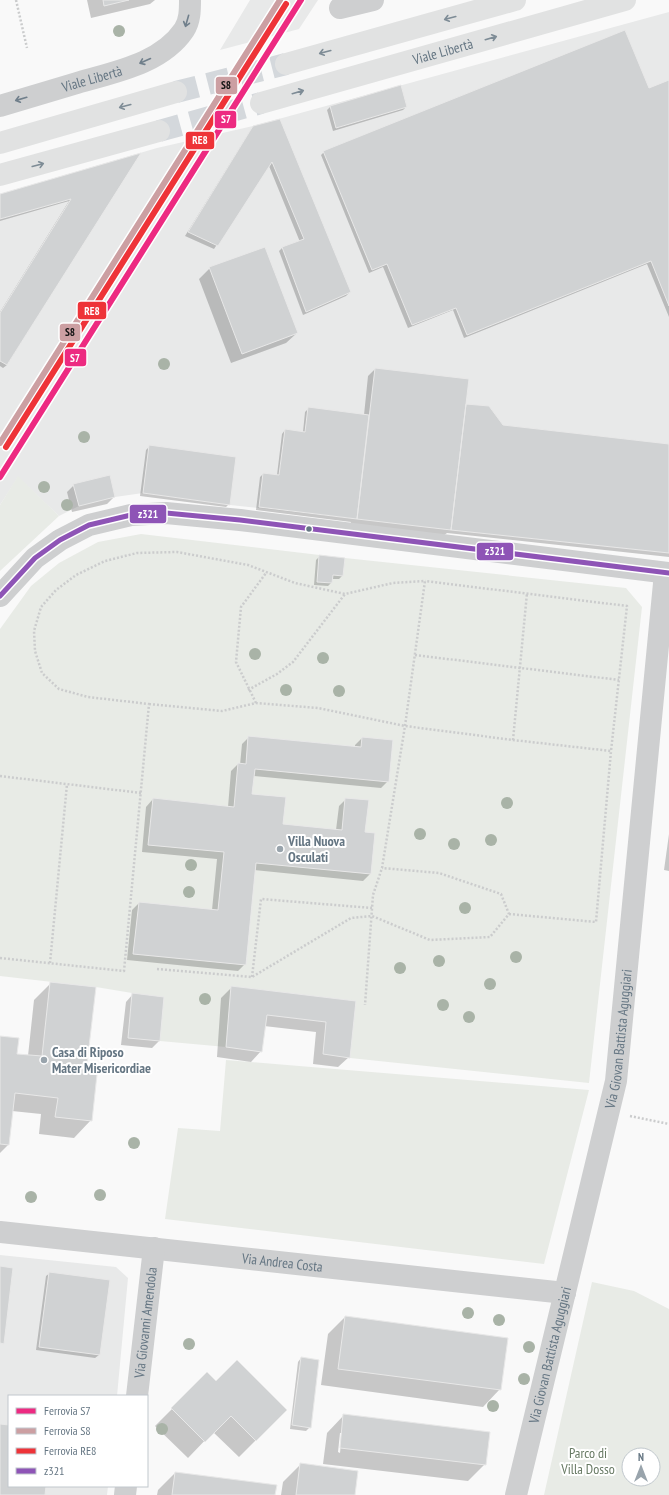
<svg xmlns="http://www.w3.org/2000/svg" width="669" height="1495" font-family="'PT Sans Narrow',sans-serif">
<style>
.built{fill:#e8e9e9}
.green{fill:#e8ebe6;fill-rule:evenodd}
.shadow{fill:#0003;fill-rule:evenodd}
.building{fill:#d0d2d3;stroke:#e8e8e8}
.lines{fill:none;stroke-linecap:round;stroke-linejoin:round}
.major-tunnel{stroke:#d4d8dc;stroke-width:22;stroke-dasharray:22 11;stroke-linecap:butt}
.path{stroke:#cbcccd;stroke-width:2.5;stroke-dasharray:2 2;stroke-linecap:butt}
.minor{stroke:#cecfd0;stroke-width:22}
.major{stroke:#e1e2e2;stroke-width:22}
.bus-1-casing{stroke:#fff;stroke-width:8}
.bus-1{stroke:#8e54b6;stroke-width:5}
.rail-1-casing{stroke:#fff;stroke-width:9}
.rail-2-casing{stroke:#fff;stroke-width:9}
.rail-3-casing{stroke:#fff;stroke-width:9}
.rail-1{stroke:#ed2a81;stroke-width:6}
.rail-2{stroke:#cc9fa2;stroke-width:6}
.rail-3{stroke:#ee3338;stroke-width:6}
.tree{fill:#a9b3a7}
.oneway{stroke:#7e8c96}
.oneway2{stroke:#707f8b}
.bus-dot{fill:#657683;stroke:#fff;stroke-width:1.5}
.poi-dot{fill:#99a4ac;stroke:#fff;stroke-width:1.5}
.labels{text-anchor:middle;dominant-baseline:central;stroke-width:4;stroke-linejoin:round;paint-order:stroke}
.street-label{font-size:14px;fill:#657683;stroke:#fff}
.poi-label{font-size:14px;font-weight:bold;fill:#657683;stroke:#fff;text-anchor:start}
.park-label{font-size:14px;fill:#687a64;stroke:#fff}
.line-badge{stroke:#fff;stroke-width:1.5}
.badge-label{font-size:11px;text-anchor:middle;font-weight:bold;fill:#fff}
.pale-badge-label{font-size:11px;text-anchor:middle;font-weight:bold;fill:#111}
</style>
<rect width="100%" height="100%" fill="#f9f9f9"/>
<path class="built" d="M250,0H318L299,29L220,50Z
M669,12V553L230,505L143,493L115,497L79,506L59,516L18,477L0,505V194L157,148L253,126Z
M0,1255L116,1267L128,1278L117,1396H9V1486H108L107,1495H0Z"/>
<path class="green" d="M18,476L59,516L0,571V505Z
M141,534L345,558L626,588L642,607L589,1083L350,1058L356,1001L231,987L226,1047L160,1041L164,997L132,993L96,987L0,976V629L31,586L59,563L98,542ZM248,736L361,747L362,737L393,740L389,782L255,769L252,794L286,797L283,824L342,830L346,798L369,800L365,832L375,833L371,874L256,863L246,965L133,954L139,902L218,910L224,852L148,845L153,799L234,807L238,764H246Z
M226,1060L589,1090L544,1264L165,1219L178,1128L220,1131Z
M592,1282L634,1291L669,1309V1495H544ZM629,1455H653V1479H629Z"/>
<path class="shadow" d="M87,0H155L150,4L91,18Z
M669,81V317L647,264L464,338L453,310L408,328L383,267L369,273L321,155L324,152L648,90Z
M330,107H406L403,110L333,131L327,110Z
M253,127L350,292L346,296L303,315L279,251L282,248L300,242L269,166L214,249L185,236L250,131Z
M139,154L7,365L3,368L0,366V312L69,201L0,221V195Z
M210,268L297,333L286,343L231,363L199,279Z
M375,369L465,405L503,426L669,445V557L447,533L443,536L350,526L351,522L256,510L260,477L263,474L277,475L282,434L285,430L303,432L305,412L309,408L364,415L368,376Z
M150,446L229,504L226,507L140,496L146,450Z
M74,485L114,497L107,504L72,512L67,492Z
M320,556L344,559L342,576L339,579H332L331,583L328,586L314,585L316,560Z
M249,737L355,747V745L362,738L388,781L381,788L253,776L251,794L282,825L336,830L339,806L346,799L364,833L370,874L363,881L254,870L245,964L238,971L127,960L132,910L139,903L212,910L217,859L142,852L146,807L153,799L228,807L231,771L238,764L240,765L242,744Z
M669,834V871L664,870Z
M51,983L86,1065L91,1120L74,1138L39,1134L41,1114L12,1111L8,1145L0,1153V1037L15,1054L28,1056L34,1000Z
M231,988L355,1002L349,1057L338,1067L313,1064L316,1032L264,1026L261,1051L251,1062L217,1057L221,998Z
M133,994L159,1041L152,1048L121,1045L126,1002Z
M50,1273L99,1355L95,1358L36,1350L46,1276Z
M345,1317L500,1389L483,1407L321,1385L328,1334Z
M301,1358L310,1427L306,1431L290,1429L298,1362Z
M207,1374L216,1383L286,1410L239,1457L213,1432L188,1458L155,1426Z
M344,1415L485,1464L468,1481L323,1464L327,1433ZM340,1433H342L340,1453L338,1452Z
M300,1465L354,1495H281L283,1482Z
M175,1473L274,1495H157L158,1490Z"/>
<path class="building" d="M103,0H129L104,6Z
M625,30L649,88L669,80V306L651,261L467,335L456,308L412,325L387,264L372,270L323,151Z
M401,85L407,107L336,128L330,106Z
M280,119L351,292L306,312L282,247L304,239L272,162L218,246L188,232L253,126Z
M141,153L7,365L0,361V313L71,199L0,219V194Z
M265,247L298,333L242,354L209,267Z
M375,368L469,379L451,530L357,519Z
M466,404L489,406L503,425L669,444V553L451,530Z
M308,407L369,415L357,519L259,507L263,473L279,475L285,429L305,432Z
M149,445L236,457L230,505L143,493Z
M110,475L115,497L79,506L73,484Z
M319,555L345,558L343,576L333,575L332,583L317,582Z
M248,736L361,747L362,737L393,740L389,782L255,769L252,794L286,797L283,824L342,830L345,798L369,800L365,832L375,833L371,874L256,863L246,965L133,954L139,902L218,910L224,852L148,845L153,798L234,807L238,763L246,764Z
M50,982L96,987L87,1064L98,1065L92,1121L55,1117L58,1098L15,1093L9,1145L0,1144V1036L19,1038L17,1054L42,1056Z
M231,986L356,1001L350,1058L323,1054L326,1022L267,1015L262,1052L226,1047Z
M132,993L164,997L160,1041L128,1038Z
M0,1266L13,1268L4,1344L0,1343Z
M49,1272L110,1280L100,1355L39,1347Z
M345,1316L508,1338L501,1390L338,1369Z
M301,1357L319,1360L311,1428L292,1425Z
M237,1360L287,1410L256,1441L231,1416L205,1442L171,1408L207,1372L216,1381Z
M343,1414L490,1432L486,1465L340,1448Z
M0,1424L9,1425V1486H46L45,1495H0Z
M300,1463L358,1471L355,1495H296Z
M175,1472L277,1485L275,1495H172Z"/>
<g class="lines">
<path class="major-tunnel" d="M176,92L286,64
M159,131L261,103"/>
<path class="path" d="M16,0L27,48
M415,655L619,680
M248,690L277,674L293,662L345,594
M256,703L236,662L241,607L266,573
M149,704L222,711L256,703L318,708L405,726L513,740L611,751L627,606L425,581
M513,740L527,593
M0,776L141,793
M509,914L596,922L611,751
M0,958L124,971L149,704L88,697L59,689L42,673L35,651L34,631L41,607L56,590L76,575L105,561L137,553L177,552L248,565L295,583L345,594L393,583L425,581L405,726L382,868L373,895L365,1005
M50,963L67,784
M157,969L252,977L351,918L372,916L430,940L490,937L509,914L501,894L439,873L382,868
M252,977L261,899L372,908
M630,1116L669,1124"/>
<g class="minor">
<path d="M340,8L373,0"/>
<path id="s1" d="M0,106C26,98 51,91 77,83C114,72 161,64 184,30C190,21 190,10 190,0"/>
<path d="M0,596L35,558L60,540L89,525L131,515L166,513L240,520L669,573"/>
<path id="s2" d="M0,1232L565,1293"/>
<path id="s3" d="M137,1396L154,1248"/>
<path d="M125,1495L126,1486"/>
<path id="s4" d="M516,1495L616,1081L665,573"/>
</g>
<g class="major">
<path d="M286,64L515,0"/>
<path id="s5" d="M261,103L625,0"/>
<path d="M0,143L176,92"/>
<path d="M0,175L159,131"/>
</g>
<g class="bus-1-casing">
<path id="bus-1" d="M0,596L35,558L60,540L89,525L131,515L166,513L240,520L669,573"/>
</g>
<use href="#bus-1" class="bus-1"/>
<g class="rail-1-casing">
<path id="rail-1" d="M0,477L301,0"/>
</g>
<g class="rail-2-casing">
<path id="rail-2" d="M0,443L280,0"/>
</g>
<g class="rail-3-casing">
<path id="rail-3" d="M6,447L286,4"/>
</g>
<use href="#rail-1" class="rail-1"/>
<use href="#rail-2" class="rail-2"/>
<use href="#rail-3" class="rail-3"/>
</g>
<g class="tree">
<circle cx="119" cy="31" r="6"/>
<circle cx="164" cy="364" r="6"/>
<circle cx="84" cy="437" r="6"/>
<circle cx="44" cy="487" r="6"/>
<circle cx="67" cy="505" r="6"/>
<circle cx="255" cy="654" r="6"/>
<circle cx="323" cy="658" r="6"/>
<circle cx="286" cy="690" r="6"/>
<circle cx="339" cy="691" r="6"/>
<circle cx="507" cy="803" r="6"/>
<circle cx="420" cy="834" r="6"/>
<circle cx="491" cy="840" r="6"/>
<circle cx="454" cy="844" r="6"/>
<circle cx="191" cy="865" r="6"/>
<circle cx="189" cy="892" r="6"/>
<circle cx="465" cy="908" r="6"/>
<circle cx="516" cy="957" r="6"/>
<circle cx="439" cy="961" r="6"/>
<circle cx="400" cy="968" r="6"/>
<circle cx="490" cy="984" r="6"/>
<circle cx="205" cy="999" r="6"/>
<circle cx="443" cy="1005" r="6"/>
<circle cx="469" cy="1017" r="6"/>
<circle cx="134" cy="1143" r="6"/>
<circle cx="100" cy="1195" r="6"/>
<circle cx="31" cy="1197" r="6"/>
<circle cx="468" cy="1313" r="6"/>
<circle cx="499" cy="1320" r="6"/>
<circle cx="189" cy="1344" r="6"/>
<circle cx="529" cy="1347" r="6"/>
<circle cx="524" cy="1379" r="6"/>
<circle cx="493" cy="1406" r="6"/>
<circle cx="162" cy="1429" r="6"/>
</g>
<defs><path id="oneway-shaft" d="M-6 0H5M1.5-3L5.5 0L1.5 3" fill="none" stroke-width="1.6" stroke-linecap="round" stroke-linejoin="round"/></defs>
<g class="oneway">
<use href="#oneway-shaft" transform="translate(450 18) rotate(165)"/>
<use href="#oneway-shaft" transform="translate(491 38) rotate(-16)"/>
<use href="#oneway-shaft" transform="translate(325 52) rotate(165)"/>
<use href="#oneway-shaft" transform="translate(298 92) rotate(-16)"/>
<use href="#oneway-shaft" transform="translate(125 106) rotate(165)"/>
<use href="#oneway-shaft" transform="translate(38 165) rotate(-15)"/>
</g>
<g class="oneway2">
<use href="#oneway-shaft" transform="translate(187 21) rotate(106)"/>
<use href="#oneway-shaft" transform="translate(145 61) rotate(156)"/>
<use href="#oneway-shaft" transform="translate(21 99) rotate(164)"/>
</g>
<circle class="bus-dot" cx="309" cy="529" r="3.5"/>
<g class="poi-dot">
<circle cx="280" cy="849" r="4"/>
<circle cx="44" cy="1060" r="4"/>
</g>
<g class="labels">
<g class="street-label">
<text stroke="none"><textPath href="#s5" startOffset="189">Viale Libertà</textPath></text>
<text stroke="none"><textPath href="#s1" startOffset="96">Viale Libertà</textPath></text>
<text stroke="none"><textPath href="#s4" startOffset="468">Via Giovan Battista Aguggiari</textPath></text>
<text stroke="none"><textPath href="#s2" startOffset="284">Via Andrea Costa</textPath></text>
<text stroke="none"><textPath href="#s3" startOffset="74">Via Giovanni Amendola</textPath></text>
<text stroke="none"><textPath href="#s4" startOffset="144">Via Giovan Battista Aguggiari</textPath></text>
</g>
<g class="poi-label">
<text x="288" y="841">Villa Nuova<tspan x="288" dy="16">Osculati</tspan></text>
<text x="52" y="1052">Casa di Riposo<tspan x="52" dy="16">Mater Misericordiae</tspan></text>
</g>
<g class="park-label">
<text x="588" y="1453">Parco di<tspan x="588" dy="16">Villa Dosso</tspan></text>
</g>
</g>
<g class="line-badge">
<rect x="215" y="76" width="23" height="19" rx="4" fill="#cc9fa2"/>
<rect x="214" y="110" width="23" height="19" rx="4" fill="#ed2a81"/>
<rect x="185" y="131" width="30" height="19" rx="4" fill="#ee3338"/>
<rect x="77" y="301" width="30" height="19" rx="4" fill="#ee3338"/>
<rect x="59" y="323" width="22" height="19" rx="4" fill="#cc9fa2"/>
<rect x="64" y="348" width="23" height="19" rx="4" fill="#ed2a81"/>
<rect x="129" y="504" width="38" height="20" rx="4" fill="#8e54b6"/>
<rect x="476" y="542" width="38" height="19" rx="4" fill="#8e54b6"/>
</g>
<g class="badge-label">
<text x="226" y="123">S7</text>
<text x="200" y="144">RE8</text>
<text x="92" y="315">RE8</text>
<text x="75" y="362">S7</text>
<text x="148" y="518">z321</text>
<text x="495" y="555">z321</text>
</g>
<g class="pale-badge-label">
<text x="226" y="89">S8</text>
<text x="70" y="336">S8</text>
</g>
<rect x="8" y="1395" width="140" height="92" fill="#ffffff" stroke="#c1c8cd"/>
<rect x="16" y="1408" width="20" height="6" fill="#ed2a81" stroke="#c1c8cd"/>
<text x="44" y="1415" font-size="12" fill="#657683">Ferrovia S7</text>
<rect x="16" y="1428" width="20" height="6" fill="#cc9fa2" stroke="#c1c8cd"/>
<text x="44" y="1435" font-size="12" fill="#657683">Ferrovia S8</text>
<rect x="16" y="1448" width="20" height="6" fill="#ee3338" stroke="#c1c8cd"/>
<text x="44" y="1455" font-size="12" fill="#657683">Ferrovia RE8</text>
<rect x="16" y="1468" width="20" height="6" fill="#8e54b6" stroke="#c1c8cd"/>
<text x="44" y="1475" font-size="12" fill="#657683">z321</text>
<g transform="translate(641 1467)"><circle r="19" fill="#ffffff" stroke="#c1c8cd"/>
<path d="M0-3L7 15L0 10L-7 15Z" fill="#99a4ac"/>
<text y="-6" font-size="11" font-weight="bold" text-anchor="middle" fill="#657683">N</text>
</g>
</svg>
